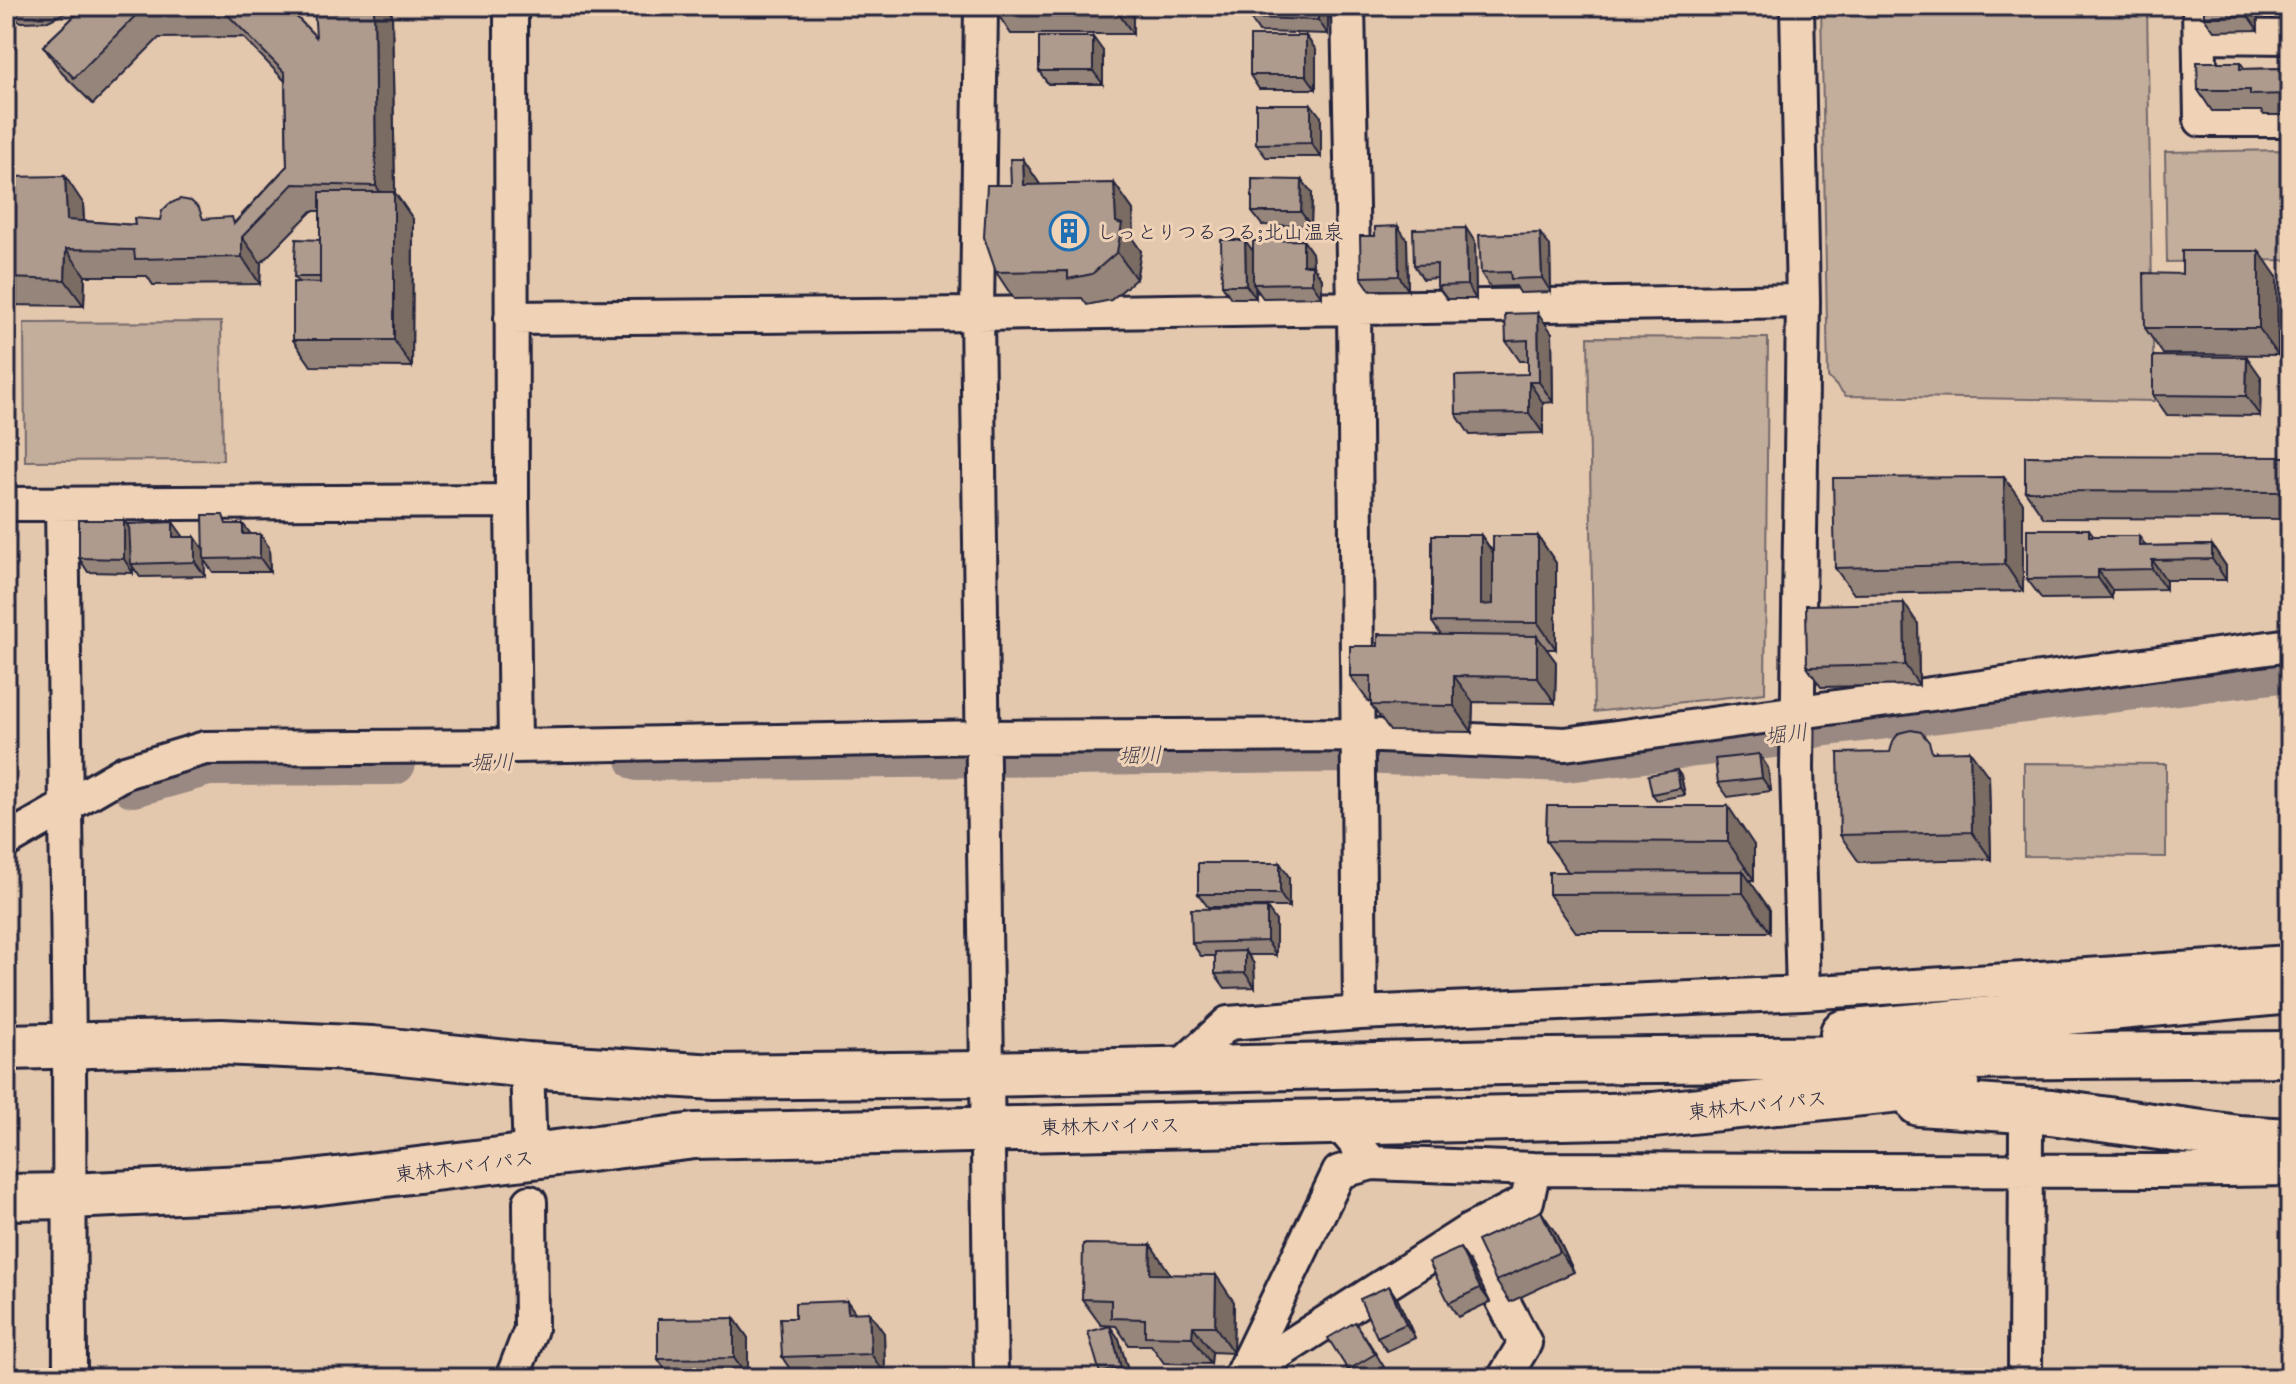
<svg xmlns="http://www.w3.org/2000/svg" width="2296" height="1384" font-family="Mali,'Klee One',sans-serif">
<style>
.green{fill:#c3ad9b;stroke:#72686b;stroke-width:2}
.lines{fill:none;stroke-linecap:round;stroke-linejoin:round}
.river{stroke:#9a8982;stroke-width:44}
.minor-tunnel{stroke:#bda797;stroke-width:32;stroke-dasharray:32 16;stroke-linecap:butt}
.minor-casing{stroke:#22223b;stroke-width:38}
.highway-casing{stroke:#22223b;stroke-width:50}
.minor{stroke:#f0d3b6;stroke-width:32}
.highway{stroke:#f0d3b6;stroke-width:44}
.wall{fill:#96857a;stroke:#22223b;stroke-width:2}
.shaded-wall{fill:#7a6c63;stroke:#22223b;stroke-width:2}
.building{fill:#ae9b8e;stroke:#22223b;stroke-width:2}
.labels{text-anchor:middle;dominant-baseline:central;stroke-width:6;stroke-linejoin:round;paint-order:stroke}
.poi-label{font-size:20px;fill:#22223b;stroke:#f0d3b6;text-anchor:start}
.street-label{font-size:20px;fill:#22223b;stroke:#f0d3b6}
.water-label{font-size:22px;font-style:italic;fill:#464150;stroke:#f0d3b6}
</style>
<rect width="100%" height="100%" fill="#e4c8ae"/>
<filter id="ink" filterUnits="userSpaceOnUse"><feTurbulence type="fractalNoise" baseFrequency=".0125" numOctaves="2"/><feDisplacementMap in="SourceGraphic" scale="16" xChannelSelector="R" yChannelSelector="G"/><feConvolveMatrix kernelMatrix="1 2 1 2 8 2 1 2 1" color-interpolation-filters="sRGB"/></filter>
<g filter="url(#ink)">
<path class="green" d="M1821,6H2147L2154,401L1846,396L1828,377Z
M2286,150L2288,260L2167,262L2165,152Z
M221,322L223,460L25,461L24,323Z
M1588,337L1768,338L1765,693L1594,712Z
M2024,763L2166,764V857L2024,856Z"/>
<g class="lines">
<path class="river" d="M638,759L1331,751L1566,760L1775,736L1819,725L2290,670
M133,785L208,764L394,763"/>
<path class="minor-tunnel" d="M2026,1124L2029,1035"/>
<g class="minor-casing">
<path id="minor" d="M511,6L512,501L515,746
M981,6L977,314L991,1378
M1348,6L1354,308L1360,1013
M1797,6L1803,301L1797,768L1803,993
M2199,6L2201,120H2290
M2200,36L2290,37
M511,318L977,314L1803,301
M62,503L69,1045L70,1378
M6,504L512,501
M6,841L125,772L205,748L515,746L982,737L1357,735L1565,744L2290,645
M527,1065L530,1158
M1178,1069L1228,1023L1360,1013L1803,993L2290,962
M1336,1120L1372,1163L1534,1169L2162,1171L2290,1169
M1467,1232L1525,1343L1504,1378
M1241,1375L1339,1172L1372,1163
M512,1378L531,1329L530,1202
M1239,1378L1467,1232L1527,1201L1534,1169
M2025,1378L2026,1124"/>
</g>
<g class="highway-casing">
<path id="highway" d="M1843,1033L2290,991
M6,1047L221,1042L372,1049L527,1065L715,1077L985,1074L1550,1061L2290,1054
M1919,1103L2051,1112L2238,1138L2290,1141
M6,1197L70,1196L287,1186L695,1136L1653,1115L1957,1083"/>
</g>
<use href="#minor" class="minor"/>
<use href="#highway" class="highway"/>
</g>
<path class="wall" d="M6,6H73L67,12L48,21L22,22L6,16Z
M85,6H286L316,37L392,14L395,193L413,219L412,367L311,366L293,340L299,283L294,277L320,240V211H312L261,263L260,284L153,285L147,276H85L84,306L6,305V177L83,203L84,221L135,225L160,220L206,219L235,222L287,166L285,81L243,37L159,38L93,104L62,73L43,46Z
M1133,6V34H1011L993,7Z
M2204,6H2257L2258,30L2214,31L2204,17Z
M1328,9V34L1259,32L1250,18Z
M1306,36L1316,50V89H1259L1250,75Z
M1103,51V84H1048L1039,71Z
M2240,62L2245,69L2290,68V115H2264L2261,111H2212L2198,90Z
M1321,117V157H1266L1256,144Z
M1023,159L1040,185L1114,183L1133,210L1134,241L1141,251L1136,279L1111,300L1087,305L1082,298L1014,299L996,272L1011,185Z
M1302,180L1312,193L1311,226L1262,225L1252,212Z
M1303,240L1312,253L1313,266L1322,279V297L1263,298L1255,287L1256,298H1231L1222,285L1253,251Z
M1407,240L1408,290H1370L1361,277Z
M1475,242L1476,299H1447L1437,286V278L1423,279L1414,265Z
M1550,246L1551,292L1520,293L1516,286L1490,287L1481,273Z
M2277,277L2278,355L2163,354L2145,328Z
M1552,333L1553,402L1543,403V433L1470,435L1456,414L1528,374V361H1520L1506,341Z
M2261,377L2260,416L2167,415L2153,395Z
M2290,457V519L2044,518L2025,491Z
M2023,503V591L1854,594L1835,568Z
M130,528L183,537H195L203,549L250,534L269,547L270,572H213L204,560L205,576L140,577L133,567V573L88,572L79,558Z
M2089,529L2094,536L2146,546L2212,545L2226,566V580H2166V589L2112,590V598L2042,599L2027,579Z
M1481,535L1493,552L1538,536L1556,563V649H1546L1556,662L1555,703L1473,702L1472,732L1390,731L1371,705V702H1369L1350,676L1378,646L1441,635L1432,622Z
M1918,624L1919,685L1821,687L1807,667Z
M1936,751L1989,777L1991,859L1859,862L1840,835Z
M1759,754L1768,768L1771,791L1728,797L1718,783Z
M1681,776L1685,795L1657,800L1652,794Z
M1547,806L1754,845V880H1749L1770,910V932H1576L1549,894L1568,872L1546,841Z
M1289,877V907H1208L1198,894Z
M1276,921V955H1248L1254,964L1255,987L1225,988L1215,974V956H1201L1192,943Z
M1555,1232L1574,1272L1510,1302L1496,1281Z
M1469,1261L1490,1302L1458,1317L1449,1303Z
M1169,1272V1274L1234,1302L1233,1353L1212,1352L1211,1364L1164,1363L1151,1345H1129L1116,1326L1101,1325L1082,1299Z
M1398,1300L1415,1338L1387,1351L1377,1337Z
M847,1301L855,1313L884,1333L885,1374L796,1378L782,1357L795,1318Z
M734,1318L748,1338V1378H671L658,1359Z
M1365,1336L1384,1367L1367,1378H1353L1348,1370Z
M1119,1339L1130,1378H1085L1100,1373Z"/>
<path class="shaded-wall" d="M374,6H386L392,14L395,193L413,219L412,367L394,340V211L376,186Z
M1114,6H1133V34L1114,7Z
M1318,6H1326L1328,9V34L1318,20Z
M2248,6H2257L2258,30L2248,16Z
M1306,36L1316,50V89L1306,75Z
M1093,37L1103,51V84L1093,71Z
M1311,104L1321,117V157L1311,143Z
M1023,159L1041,186L1024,185Z
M65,176L83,203L85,246L67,220Z
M1302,180L1312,193L1311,226L1301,212Z
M1114,183L1133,210L1134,241L1141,251L1136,279L1117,252Z
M1398,226L1407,240L1408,290L1399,276Z
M1466,228L1475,242L1476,299L1467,285Z
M1540,233L1550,246L1551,292L1542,278Z
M242,237L261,263L260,284L242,257Z
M1245,240L1255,254L1253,284L1255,287L1256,298L1246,285Z
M1303,240L1312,253L1313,266L1322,279V297L1312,283L1303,265Z
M66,249L85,276L84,306L65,280Z
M2259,251L2277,277L2278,355L2259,328Z
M1538,313L1552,333L1553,402L1539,382Z
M2247,357L2261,377L2260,416L2246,396Z
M1529,382L1543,403V433L1529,413Z
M2004,477L2023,503V591L2005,564Z
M124,520L133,534L131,564L133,567V573L124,559Z
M173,522L183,536V551L173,537Z
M243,524L253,537L243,534Z
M260,534L269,547L270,572L260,558Z
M1481,535L1499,562V622L1481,605Z
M1538,536L1556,563V649L1538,623Z
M2139,536L2153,556V561L2166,580V589L2152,569L2139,546Z
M195,537L204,550L205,576L195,562Z
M2212,545L2226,566V580L2212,559Z
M2098,570L2112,590V598L2098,578Z
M1904,603L1918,624L1919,685L1905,665Z
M1537,636L1556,662L1555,703L1537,677Z
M1454,676L1473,702L1472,732L1454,706Z
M1970,751L1989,777L1991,859L1972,832Z
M1759,754L1768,768L1771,791L1762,778Z
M1677,770L1681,776L1685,795L1680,788Z
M1728,806L1754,845V880L1728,842Z
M1280,863L1289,877V907L1280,894Z
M1743,871L1770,910V932L1743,893Z
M1267,908L1276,921V955L1267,941Z
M1245,951L1254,964L1255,987L1245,973Z
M1541,1211L1555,1232L1574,1272L1560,1252Z
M1151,1245L1169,1272V1301L1150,1274Z
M1460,1248L1469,1261L1490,1302L1480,1288Z
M1216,1275L1234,1302L1233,1353L1215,1326Z
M1389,1286L1398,1300L1415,1338L1406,1324Z
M847,1301L862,1322L848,1313Z
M869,1312L884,1333L885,1374L871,1354Z
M734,1318L748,1338V1378L734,1358Z
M1110,1326L1119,1339L1130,1378H1128L1121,1368Z
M1193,1326L1212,1352L1211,1364L1192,1337Z"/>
<path class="building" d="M85,6H286L316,37L314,6H374L376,186L293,184L242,237V257L135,259L134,250L66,249L65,280L6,278V177L65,176L67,220L135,225L134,218L160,220L162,211L169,204L180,199L191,201L199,208L203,219L232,217L234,224L287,166L285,73L224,11H140L74,78L43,46Z
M993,6H1114V7H993Z
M1250,6H1318V20L1250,18Z
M2204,6H2248V16L2204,17Z
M1250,36H1306V75H1250Z
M1039,37H1093V71H1039Z
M2197,62H2240V69L2290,68V94L2250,95V90H2198Z
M1256,104H1311V143L1256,144Z
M2284,129H2290V206H2286Z
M1010,159H1023L1024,185L1114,183L1116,222L1122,224L1117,252L1092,274L1068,279V271L996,272L984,237L987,185H1011Z
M1252,179L1302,180L1301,212H1252Z
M320,192H394V340H293V282L320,283Z
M1398,226L1399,276L1361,277L1360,236H1375V227Z
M1466,228L1467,285L1437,286V264L1414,265L1413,229Z
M1540,233L1542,278L1511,279L1510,272L1481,273L1479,235Z
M296,239L320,240V277H294Z
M1221,240H1245L1246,285H1222Z
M1303,240V265H1312V283L1253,284V241Z
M2182,251H2259V328H2145L2144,273L2182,274Z
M1538,313L1539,382H1529V413L1456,414L1455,376L1528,374V340L1506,341L1505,314Z
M2153,356L2247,357L2246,396L2153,395Z
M2025,456L2290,457V492L2025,491Z
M2004,477L2005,564L1835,568L1833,478Z
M203,515H223L226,524H243V534H260V558L204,559Z
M79,520H124V559L79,558Z
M173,522V537H195V562L131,564L129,524Z
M2027,529H2089V536H2139V546L2212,545V559L2152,560V569L2098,570V578L2027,579Z
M1432,535H1481V605L1493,604V536H1538V623L1432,622Z
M1904,603L1905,665L1807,667L1806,605Z
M1378,634L1537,636V677L1454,676V706L1371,705V676H1350V646H1378Z
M1911,730L1921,732L1929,742L1932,752L1970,751L1972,832L1840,835L1838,753L1890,752L1893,741L1899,733Z
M1759,754L1762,778L1718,783L1715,759Z
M1677,770L1680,788L1652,794L1648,775Z
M1547,806H1728V842L1546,841Z
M1198,863H1280V894H1198Z
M1743,871V893L1549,894V872Z
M1267,908V941L1192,943L1191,909Z
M1245,951V973L1215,974V952Z
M1541,1211L1560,1252L1496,1281L1477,1241Z
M1083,1244L1151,1245L1150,1274L1216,1275L1215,1326H1193L1192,1337L1145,1336V1319L1111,1318V1300L1082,1299Z
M1460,1248L1480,1288L1449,1303L1429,1262Z
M1389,1286L1406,1324L1377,1337L1360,1299Z
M847,1301L848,1313L869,1312L871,1354L782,1357L780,1318H795V1303Z
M734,1318V1358L658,1359V1319Z
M1355,1322L1375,1354L1348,1370L1328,1338Z
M1110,1326L1121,1368L1100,1373L1088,1332Z
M1103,1372L1105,1378H1085Z"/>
</g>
<defs>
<g id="building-ring" transform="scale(2)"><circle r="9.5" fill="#f0d3b6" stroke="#1f6fb2" stroke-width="1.5"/><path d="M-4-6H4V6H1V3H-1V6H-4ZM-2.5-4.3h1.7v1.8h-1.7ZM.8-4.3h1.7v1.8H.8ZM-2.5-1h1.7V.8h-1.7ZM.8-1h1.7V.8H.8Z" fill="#1f6fb2"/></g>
</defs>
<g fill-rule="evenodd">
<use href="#building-ring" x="1069" y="231"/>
</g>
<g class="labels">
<g class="poi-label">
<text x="1097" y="231">しっとりつるつる;北山温泉</text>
</g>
<g class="street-label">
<text transform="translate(1757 1104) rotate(-6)">東林木バイパス</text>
<text transform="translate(1110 1125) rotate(-1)">東林木バイパス</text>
<text transform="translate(464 1165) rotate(-7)">東林木バイパス</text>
</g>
<g class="water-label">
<text transform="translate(1786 733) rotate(-7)">堀川</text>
<text transform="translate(1140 754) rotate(-1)">堀川</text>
<text transform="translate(492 761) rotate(-1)">堀川</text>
</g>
</g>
<rect width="2296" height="1384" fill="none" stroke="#f0d3b6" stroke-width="32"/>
<rect x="16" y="16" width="2264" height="1352" fill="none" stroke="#22223b" stroke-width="3" filter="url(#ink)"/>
</svg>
